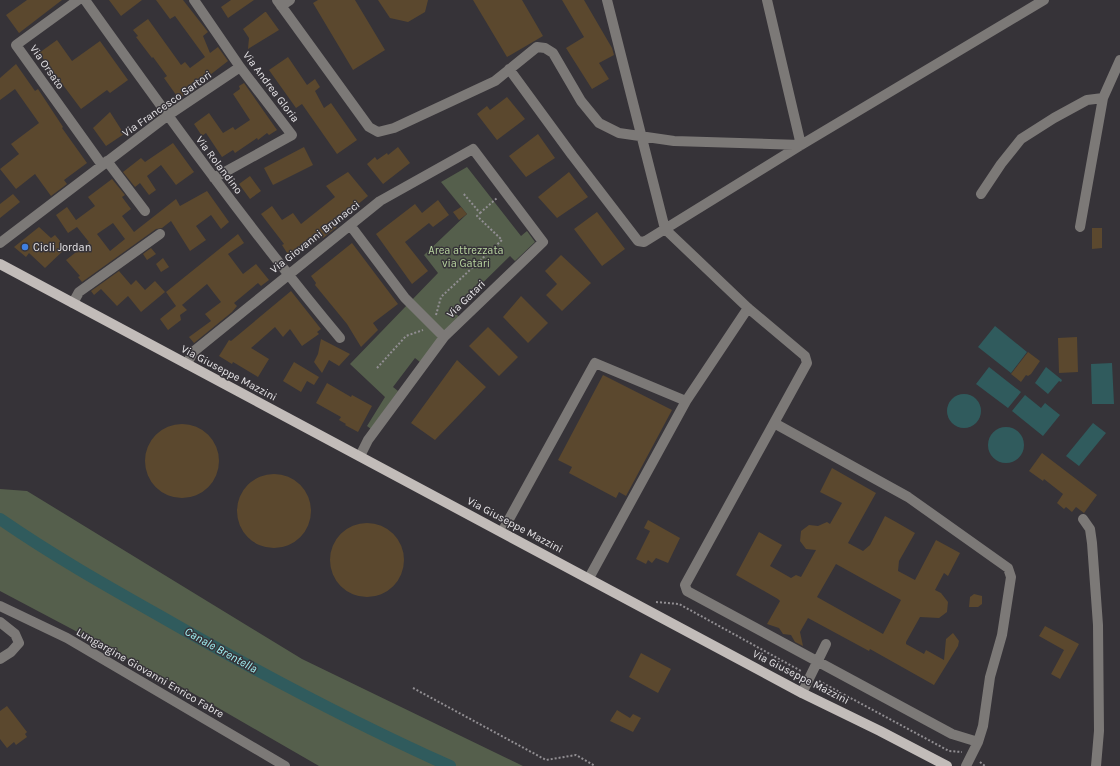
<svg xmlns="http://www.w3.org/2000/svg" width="1120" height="766" font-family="Karla,sans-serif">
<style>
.green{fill:#555f4c}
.water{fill:#305b5d}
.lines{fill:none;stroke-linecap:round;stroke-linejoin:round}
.canal{stroke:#305b5d;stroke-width:12}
.building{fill:#5b482e;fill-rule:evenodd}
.path{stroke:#918e92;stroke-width:2;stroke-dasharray:2 2;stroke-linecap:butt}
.minor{stroke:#7c7977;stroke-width:10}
.major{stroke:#c2bcb9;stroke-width:10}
.shop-dot{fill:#3f7fe0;stroke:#363338;stroke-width:1.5}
.labels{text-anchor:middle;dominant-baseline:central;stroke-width:3;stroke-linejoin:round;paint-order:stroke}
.street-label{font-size:11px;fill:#e6e4e7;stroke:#363338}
.poi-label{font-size:11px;fill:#e6e4e7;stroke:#363338;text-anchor:start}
.park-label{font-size:11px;fill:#b9d5a0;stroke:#363338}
.water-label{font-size:12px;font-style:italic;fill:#9feff2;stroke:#363338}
</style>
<rect width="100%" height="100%" fill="#363338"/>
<path class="green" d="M467,167L521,236L527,231L535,242L515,261L510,256L454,311L459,317L420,362L415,358L393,387L398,391L371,429L367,426L385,397L350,364L438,273L424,255L467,214L441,182Z
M0,489L27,491L302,659L523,766H319L189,691L0,591Z"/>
<path class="water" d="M995,326L1027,352L1011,373L978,347Z
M1112,363L1114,404H1092L1091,364Z
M989,367L1021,392L1008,408L976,384Z
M1046,367L1062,380L1061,382L1059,381L1048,394L1035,383Z
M947 411a17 17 0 1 1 34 0a17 17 0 1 1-34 0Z
M1025,395L1041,408L1045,403L1060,415L1043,436L1012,411Z
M1093,423L1106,433L1079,466L1066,456Z
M988 445a18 18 0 1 1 36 0a18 18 0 1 1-36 0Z"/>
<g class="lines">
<path class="canal" d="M0,519C52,555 105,585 160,616C254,670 351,722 450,766"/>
</g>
<path class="building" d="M27,0H62L19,33L6,15Z
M109,0H142L121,16Z
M156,0H183L208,32L203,36L210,53L218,47L228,61L179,99L164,78L167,76L153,57L152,58L136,37L138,36L133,30L148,19L181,65L185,62L190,68L205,57L175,16L170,19Z
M231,0H254L228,18L221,7Z
M318,0H355L385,50L353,70L313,3Z
M378,0H428L425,12L408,22L390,18Z
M473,0H522L543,36L507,57Z
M562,0H584L612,48L614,55L599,63L609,79L592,89L566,48L584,37Z
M265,12H266L279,30L248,49L249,38L243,29Z
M57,40L72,61L100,41L128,80L110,93L107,90L81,109L39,53Z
M288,57L307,85L315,79L320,87L315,91L324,108L331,103L357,140L337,154L302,104L296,108L269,70Z
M16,64L35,91L38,89L63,127L62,128L87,163L64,180L67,184L51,196L35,174L16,189L0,169L19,154L11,144L39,123L15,89L0,100V78Z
M244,83L277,130L269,135L267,133L258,140L257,138L235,153L233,150L222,157L206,133L202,136L194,124L209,113L223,133L233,127L235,130L250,120L233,94L240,89L239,86Z
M507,97L525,119L497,140L477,114L487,106L490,110Z
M110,112L124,134L106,146L93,128Z
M538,134L555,158L526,177L509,156Z
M173,143L194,172L176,185L161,165L147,176L156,190L149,195L140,183L135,187L123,172L141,158L145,162Z
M304,147L313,165L273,185L264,168Z
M398,147L410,163L383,184L367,164L375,157L377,160L387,153L388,155Z
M348,172L368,196L334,224L337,227L323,238L321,236L291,259L282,245L284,244L261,214L272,206L282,220L293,213L301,224L335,197L326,186Z
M569,172L588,197L557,218L538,197Z
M250,176L261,191L250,199L239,184Z
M112,179L125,195L122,197L131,209L122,216L134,232L176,199L180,206L207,191L229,222L221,229L211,215L196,226L206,240L190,251L171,221L162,228L156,229L82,282L78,277L80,276L66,260L89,242L77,227L68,233L56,215L67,207L76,220L95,206L88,197ZM113,223L125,239L110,251L97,234Z
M13,194L20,202L0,218V204Z
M438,200L449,215L433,227L429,223L405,242L428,271L412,284L376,234L415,204L422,213Z
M461,207L467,214L459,220L453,212Z
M597,212L625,249L602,266L574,229Z
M39,227L51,238L55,235L66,248L45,268L29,253L26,257L14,247Z
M1092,228H1102V248L1092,249Z
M238,234L244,243L228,254L243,274L256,264L269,280L261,286L258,283L234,303L237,306L232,312L194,343L189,337L211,321L205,314L221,302L207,284L182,305L187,310L180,315L181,320L168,330L160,319L176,306L166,292Z
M352,243L398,304L373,323L378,330L361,347L347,324L315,285L316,283L311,276Z
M151,248L156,254L147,260L143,254Z
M561,255L591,283L562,311L546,295L557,284L545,271Z
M163,258L169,267L161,272L156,264Z
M119,271L131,285L136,280L145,290L155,281L165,292L141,312L128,296L117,306L101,289L94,295L91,291Z
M291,291L321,329L317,332L319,334L302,346L290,329L283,337L275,327L251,348L269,359L258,377L233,362L232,364L219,356L229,340L231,341Z
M521,296L548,323L528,343L503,317Z
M488,327L518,357L499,376L469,346Z
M1077,337L1078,372L1059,373L1058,338Z
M321,339L350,354L339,366L329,360L322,373L314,362L318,354Z
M1028,352L1040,361L1031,374L1028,376L1026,375L1021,382L1011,374Z
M457,360L486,387L435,440L411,423Z
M294,362L319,377L314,385L307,381L301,392L283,381Z
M603,375L672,410L626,496L619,492L616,498L569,473L572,467L558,460Z
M327,383L351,397L352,395L372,406L358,432L345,425L346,424L339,420L341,417L316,403Z
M145 461a37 37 0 1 1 74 0a37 37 0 1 1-74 0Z
M1042,453L1097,495L1084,513L1076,507L1072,512L1066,507L1064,509L1057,503L1063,494L1044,479L1043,481L1029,471Z
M832,468L876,493L848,543L863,551L870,545L885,516L896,522L915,533L899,561L898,571L915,580L936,540L960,553L948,576L944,573L935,590L941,593L948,602L947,612L939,618L920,617L906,642V644L924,654L926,650L944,660L946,639L953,633L959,641L958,646L934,685L870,649L869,651L808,618L800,632L803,646L795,642L791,635L783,634L779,628L767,624L780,601L778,599L736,575L759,532L782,545L770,566L791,578L796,575L801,577L816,550L806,549L800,541L801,531L809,525L818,526L827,522L830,524L842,503L820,492ZM836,564L901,600L883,634L817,597Z
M237 511a37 37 0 1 1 74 0a37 37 0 1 1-74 0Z
M648,520L680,538L668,563L656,558L652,563L648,560L646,564L636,559L650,531L644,528Z
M330 560a37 37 0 1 1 74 0a37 37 0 1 1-74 0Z
M974,594L982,596V604L978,607H969L970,597Z
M1045,626L1079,644L1060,679L1051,674L1064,650L1039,636Z
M641,653L671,669L658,693L629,677Z
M7,706L27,732L25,734L27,737L16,745L14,742L7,748L0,739V711Z
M617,710L630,718L633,714L641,718L633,732L610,721Z"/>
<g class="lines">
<path class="path" d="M480,213L497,198
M436,315L441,297L502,240L477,216L480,213L463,193
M377,368L406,336L423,330
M656,602L679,604L801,671
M819,681L949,751L962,752
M413,688L546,760L576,755L595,766
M980,762L985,766"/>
<path class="minor" d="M78,0L16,45L102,165
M85,0C167,115 250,230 340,338
M194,0L240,67L292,135L214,178
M277,0L369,127L378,132L394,128L495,81L537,47L545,48L553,53L581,101L599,123L619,133L674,141L801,145L767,0
M281,6L290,0
M509,69L572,155L638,241L644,242L665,229L607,0
M107,161L145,211
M981,194L1001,164L1021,139L1054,118L1087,100L1103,98
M350,225L405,298L444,337
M1080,227L1103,98L1120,60
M0,243L167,116L240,67
M73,303L79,292L160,234
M187,364L193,352L380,201L473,149L543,242L444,337L368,440L360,456
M774,423L685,585L687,591L952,734L978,742
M1083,519L1090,529L1092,543L1098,625L1099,731L1096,766
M502,532L595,363L686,401
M589,578L686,401L748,308
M0,606L67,638L285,766
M0,622L15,634L19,643L11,652L0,659
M802,693L826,644
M966,766L978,742L983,726L990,677L1002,635L1011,577L1008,568L908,497L774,423L807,363L805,356L748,308L665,229L801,145L1044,0"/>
<path class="major" d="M0,264L802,693L880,731L947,766"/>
</g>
<circle class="shop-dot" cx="25" cy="247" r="4"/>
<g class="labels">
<g class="street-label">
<text transform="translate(47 67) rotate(55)">Via Orsato</text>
<text transform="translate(271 87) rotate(53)">Via Andrea Gloria</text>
<text transform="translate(167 104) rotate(-35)">Via Francesco Sartori</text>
<text transform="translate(219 165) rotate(53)">Via Rolandino</text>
<text transform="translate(315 237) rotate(-38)">Via Giovanni Brunacci</text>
<text transform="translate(466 299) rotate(-44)">Via Gatari</text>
<text transform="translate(229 373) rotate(28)">Via Giuseppe Mazzini</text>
<text transform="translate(515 525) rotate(28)">Via Giuseppe Mazzini</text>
<text transform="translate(150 673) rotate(30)">Lungargine Giovanni Enrico Fabre</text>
<text transform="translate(801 677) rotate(27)">Via Giuseppe Mazzini</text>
</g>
<g class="poi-label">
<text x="33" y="247">Cicli Jordan</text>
</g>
<g class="park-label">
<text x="466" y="250">Area attrezzata<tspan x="466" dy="13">via Gatari</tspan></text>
</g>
<g class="water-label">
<text transform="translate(221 650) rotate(29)">Canale Brentella</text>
</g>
</g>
</svg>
